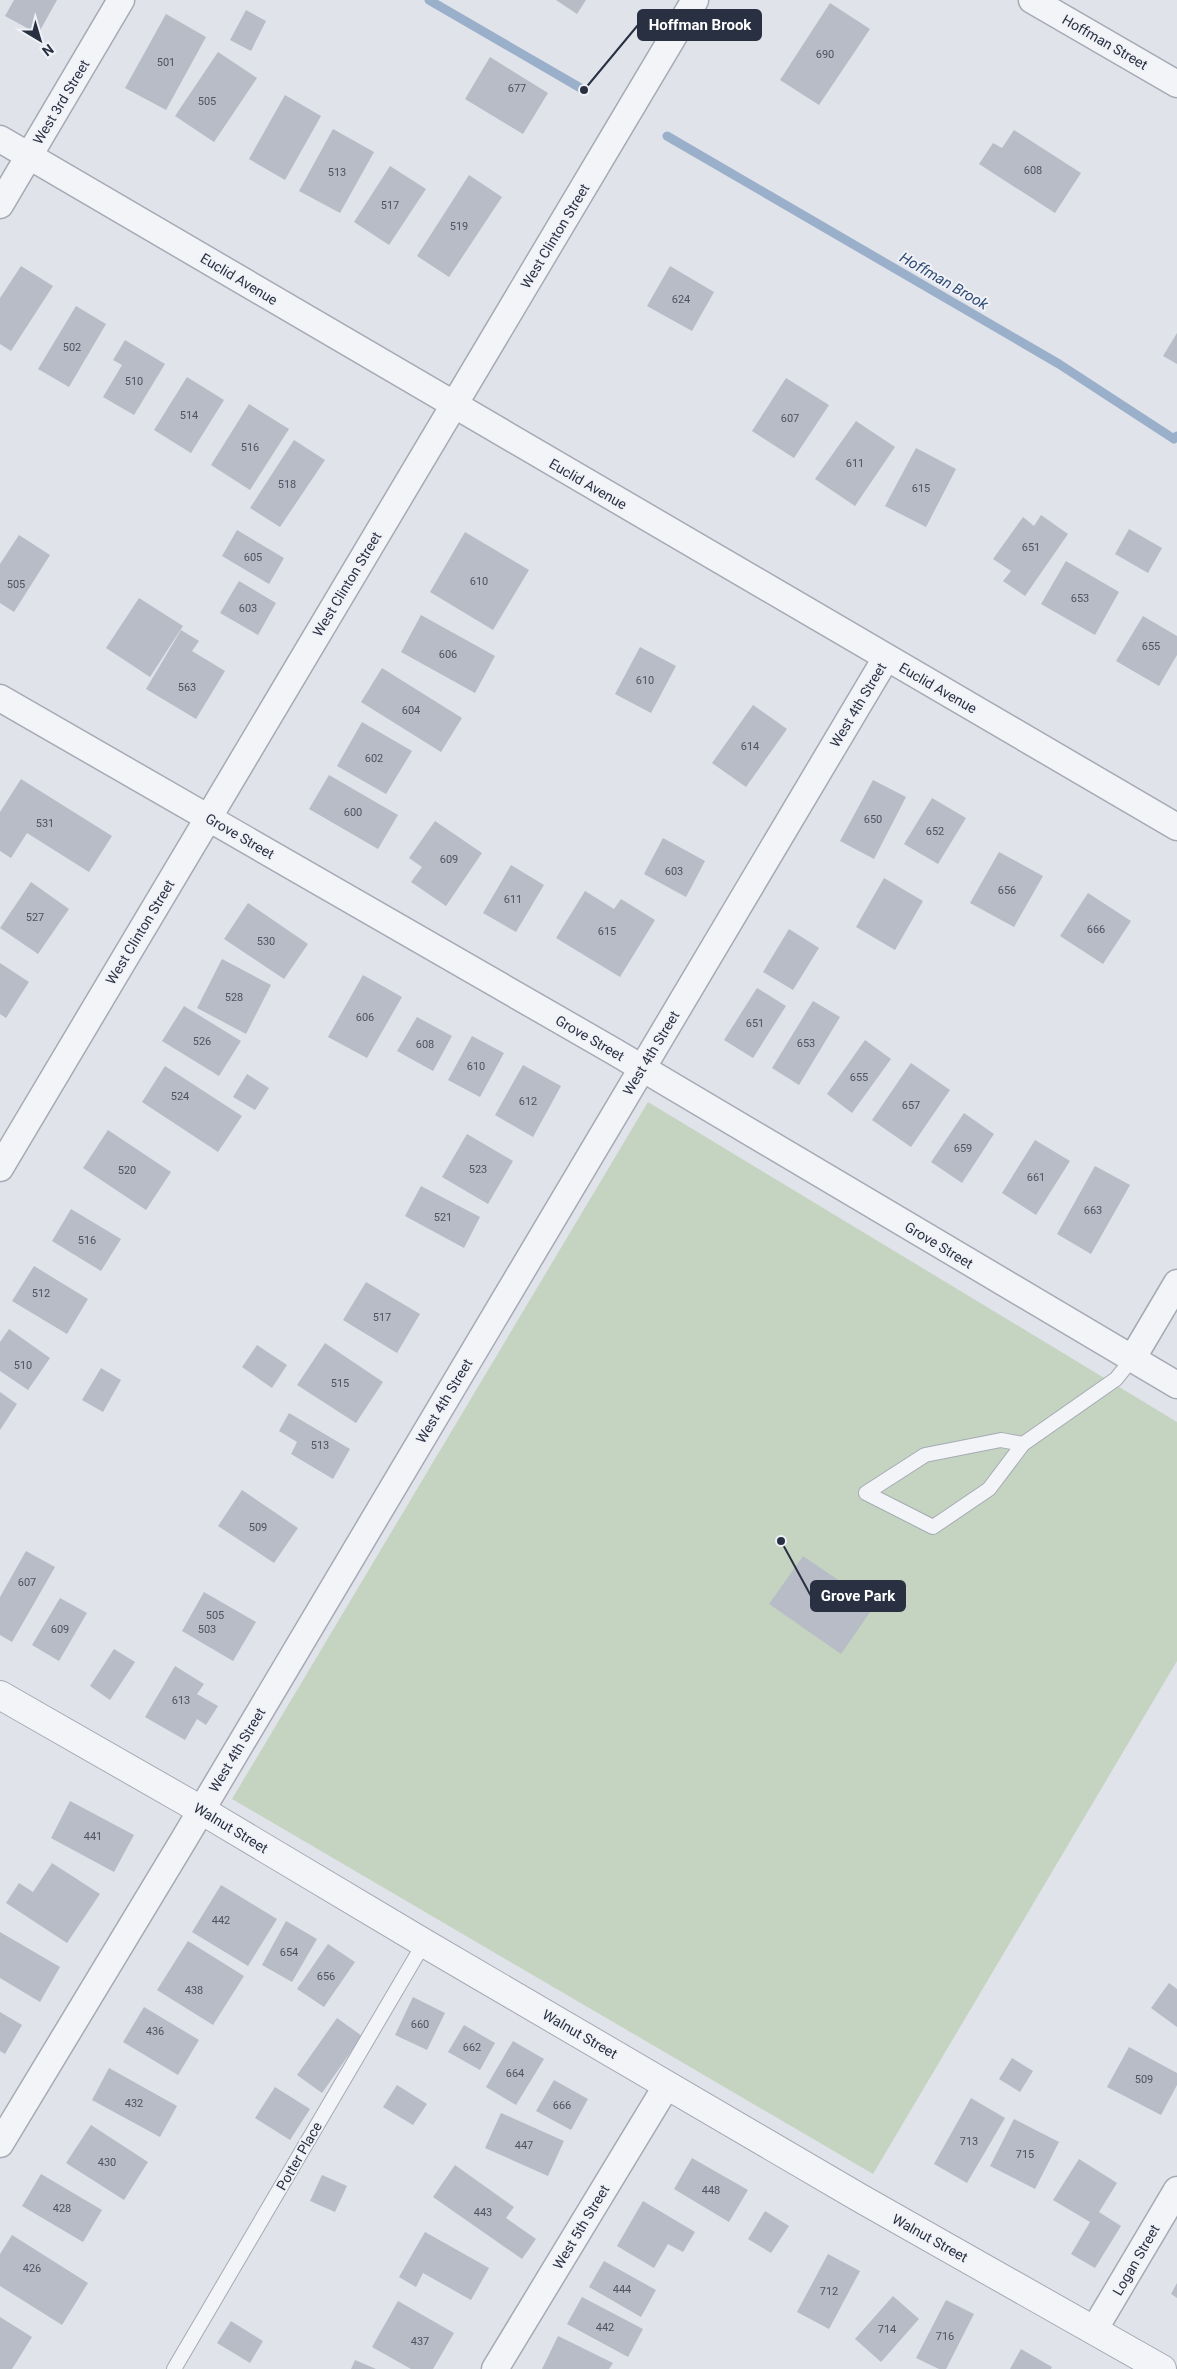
<svg xmlns="http://www.w3.org/2000/svg" width="1177" height="2369" font-family="Roboto,sans-serif">
<style>
.green{fill:#c5d4c1}
.lines{fill:none;stroke-linecap:round;stroke-linejoin:round}
.stream{stroke:#9aafca;stroke-width:9}
.building{fill:#b7bcc6}
.service-casing{stroke:#a5aab4;stroke-width:16}
.minor-casing{stroke:#a5aab4;stroke-width:29}
.tertiary-casing{stroke:#a5aab4;stroke-width:30}
.service{stroke:#f3f4f8;stroke-width:14}
.minor{stroke:#f3f4f8;stroke-width:26}
.tertiary{stroke:#f3f4f8;stroke-width:28}
.labels{text-anchor:middle;dominant-baseline:central;stroke-width:4;stroke-linejoin:round;paint-order:stroke}
.number-label{font-size:11px;fill:#4c5362}
.street-label{font-size:14px;fill:#283041;stroke:#f0f2f7}
.water-label{font-size:15px;font-style:italic;fill:#314d76;stroke:#f0f2f7}
.leader{fill:none;stroke:#283041;stroke-width:2}
.callout-dot{fill:#283041;stroke:#f0f2f7;stroke-width:2}
.callout{fill:#283041;stroke:#283041;stroke-width:2}
.callout-label{font-size:15px;text-anchor:middle;font-weight:bold;fill:#fff}
</style>
<rect width="100%" height="100%" fill="#e0e3ea"/>
<path class="green" d="M648,1102L1177,1422V1661L873,2174L232,1799Z"/>
<g class="lines">
<path class="stream" d="M429,0L584,90
M667,136L1059,364L1174,439L1177,436"/>
</g>
<path class="building" d="M14,0H57L38,34L5,16Z
M556,0H586L577,14Z
M830,3L870,29L819,105L780,80Z
M246,10L266,21L251,51L230,40Z
M166,14L206,37L166,110L125,88Z
M218,52L257,78L214,142L175,116Z
M490,57L548,93L523,134L465,99Z
M285,95L321,116L285,180L249,159Z
M333,129L374,152L340,213L299,191Z
M1014,130L1081,173L1055,213L979,164L993,143L1002,148Z
M390,166L426,189L389,245L354,222Z
M469,175L502,197L449,277L417,256Z
M21,266L53,286L11,351L0,344V298Z
M670,266L714,292L692,331L647,306Z
M76,306L106,324L69,387L38,369Z
M1177,333V364L1163,356Z
M125,340L165,364L134,415L103,397L122,365L113,360Z
M187,377L224,400L191,453L154,430Z
M786,378L829,405L794,458L752,431Z
M249,404L289,429L250,490L211,465Z
M856,421L895,447L855,506L815,479Z
M294,440L325,460L280,527L250,508Z
M916,448L956,469L926,527L885,506Z
M1041,515L1068,534L1025,596L1003,581L1011,571L993,559L1023,517L1034,526Z
M1129,529L1162,548L1148,573L1115,554Z
M237,530L284,558L269,584L222,556Z
M465,532L529,570L493,630L430,592Z
M19,535L50,555L14,612L0,603V564Z
M1066,561L1119,592L1095,635L1041,604Z
M239,581L276,603L258,635L220,613Z
M139,598L183,626L150,677L106,648Z
M421,615L495,656L475,693L401,652Z
M1143,616L1177,636V655L1159,686L1116,661Z
M181,630L199,641L192,651L225,671L196,719L146,689Z
M640,647L676,666L651,713L615,694Z
M382,668L462,718L441,752L361,702Z
M753,705L787,729L746,787L712,763Z
M362,722L412,751L386,794L337,766Z
M329,775L398,815L378,849L309,809Z
M21,779L112,836L89,872L27,833L11,858L0,851V812Z
M873,780L906,797L874,859L840,841Z
M932,798L966,818L938,864L904,844Z
M435,821L482,853L446,906L411,882L422,867L409,858Z
M663,838L705,861L686,897L644,874Z
M999,852L1043,876L1014,927L970,903Z
M511,865L544,885L516,932L483,913Z
M884,878L923,901L895,950L856,927Z
M31,882L69,909L38,954L0,928Z
M585,891L614,909L621,899L655,920L620,977L556,938Z
M1088,893L1131,921L1103,964L1060,936Z
M248,903L308,944L284,979L224,939Z
M789,929L819,948L793,990L763,972Z
M222,959L271,985L246,1034L197,1008Z
M0,963L29,982L6,1018L0,1014Z
M363,975L402,997L367,1058L328,1037Z
M757,988L786,1006L753,1058L724,1040Z
M813,1001L840,1017L799,1085L772,1068Z
M184,1006L241,1041L219,1076L162,1041Z
M417,1017L452,1036L433,1071L397,1051Z
M472,1036L504,1053L480,1097L448,1080Z
M865,1040L891,1059L852,1113L827,1094Z
M911,1063L950,1090L911,1147L872,1120Z
M523,1065L561,1086L533,1137L495,1115Z
M165,1066L242,1116L218,1152L142,1102Z
M247,1074L269,1088L255,1110L233,1097Z
M964,1113L994,1134L962,1183L931,1162Z
M108,1130L171,1172L146,1210L83,1168Z
M467,1134L513,1161L488,1204L442,1177Z
M1035,1140L1070,1161L1036,1215L1002,1193Z
M1095,1166L1130,1185L1091,1254L1057,1234Z
M421,1186L480,1217L464,1248L405,1216Z
M71,1209L121,1239L101,1271L52,1241Z
M34,1266L88,1299L67,1334L12,1301Z
M366,1282L420,1314L397,1353L343,1320Z
M9,1329L50,1358L28,1390L0,1371V1342Z
M325,1343L383,1382L356,1423L297,1385Z
M257,1345L287,1365L272,1388L242,1367Z
M101,1368L121,1380L103,1412L82,1400Z
M0,1392L17,1404L0,1430Z
M289,1413L350,1449L333,1479L291,1454L297,1442L279,1431Z
M242,1490L298,1528L274,1563L218,1526Z
M26,1551L55,1567L12,1642L0,1635V1597Z
M803,1556L875,1605L841,1654L769,1604Z
M204,1592L256,1622L233,1661L182,1631Z
M60,1598L87,1613L59,1661L32,1645Z
M114,1649L135,1662L110,1700L90,1686Z
M175,1666L204,1684L197,1694L218,1706L206,1725L197,1719L185,1740L145,1717Z
M70,1801L134,1835L114,1872L51,1838Z
M52,1863L100,1894L67,1943L6,1903L19,1883L33,1892Z
M221,1885L277,1919L248,1966L192,1932Z
M286,1921L317,1939L292,1982L262,1965Z
M0,1932L60,1967L40,2002L0,1978Z
M188,1941L244,1976L213,2025L157,1990Z
M328,1944L355,1962L324,2007L297,1989Z
M1169,1983L1177,1989V2027L1151,2008Z
M413,1997L445,2013L427,2050L395,2035Z
M144,2007L199,2040L178,2075L123,2042Z
M0,2012L22,2025L5,2054L0,2051Z
M337,2018L362,2036L322,2093L297,2075Z
M464,2025L495,2043L480,2070L448,2052Z
M513,2041L544,2059L516,2105L486,2087Z
M1129,2047L1177,2073V2085L1161,2115L1107,2087Z
M1012,2058L1033,2071L1020,2092L999,2079Z
M109,2068L177,2106L160,2137L92,2100Z
M554,2080L588,2099L571,2130L536,2111Z
M397,2085L427,2104L413,2125L383,2107Z
M275,2087L310,2109L290,2140L255,2118Z
M971,2098L1005,2118L967,2183L934,2164Z
M501,2113L564,2141L548,2176L485,2148Z
M1014,2119L1059,2142L1035,2189L990,2166Z
M91,2125L148,2162L124,2200L66,2163Z
M692,2158L748,2190L729,2222L674,2189Z
M1079,2159L1117,2183L1099,2212L1121,2226L1095,2268L1071,2254L1090,2222L1053,2200Z
M455,2165L514,2207L506,2218L536,2239L522,2259L433,2197Z
M41,2174L102,2210L83,2242L22,2206Z
M322,2175L347,2186L335,2212L310,2201Z
M643,2201L695,2232L683,2252L668,2244L654,2268L617,2246Z
M765,2211L789,2226L771,2253L748,2239Z
M425,2232L489,2268L471,2300L423,2273L416,2287L399,2277Z
M12,2235L88,2283L62,2325L0,2286V2254Z
M828,2254L860,2271L829,2329L797,2312Z
M604,2261L656,2290L641,2317L589,2287Z
M1177,2283V2298L1171,2294Z
M893,2296L919,2319L881,2362L855,2339Z
M582,2297L643,2329L628,2357L567,2324Z
M946,2300L974,2314L946,2369H939L916,2358Z
M398,2301L454,2333L433,2369H411L372,2347Z
M0,2317L32,2337L12,2369H0Z
M231,2321L263,2341L250,2363L217,2343Z
M558,2336L613,2363L609,2369H542Z
M1021,2349L1052,2367L1051,2369H1010Z
M355,2360L376,2369H351Z"/>
<g class="lines">
<g class="service-casing">
<path id="service" d="M1023,1444L989,1489L933,1527L866,1493L925,1455L1001,1440L1023,1444L1116,1379L1132,1359
M174,2369L424,1943"/>
</g>
<g class="minor-casing">
<path id="minor" d="M1032,0L1177,84
M0,139L1177,827
M0,205L121,0
M0,698L615,1052L1177,1385
M0,1168L695,0
M1132,1359L1177,1283
M0,2144L183,1841L886,658
M1094,2330L1177,2190
M495,2369L667,2085"/>
</g>
<g class="tertiary-casing">
<path id="tertiary" d="M0,1695L201,1810L424,1943L860,2198L1162,2369"/>
</g>
<use href="#service" class="service"/>
<use href="#minor" class="minor"/>
<use href="#tertiary" class="tertiary"/>
</g>
<g class="labels">
<g class="number-label">
<text x="825" y="54">690</text>
<text x="166" y="62">501</text>
<text x="517" y="88">677</text>
<text x="207" y="101">505</text>
<text x="1033" y="170">608</text>
<text x="337" y="172">513</text>
<text x="390" y="205">517</text>
<text x="459" y="226">519</text>
<text x="681" y="299">624</text>
<text x="72" y="347">502</text>
<text x="134" y="381">510</text>
<text x="189" y="415">514</text>
<text x="790" y="418">607</text>
<text x="250" y="447">516</text>
<text x="855" y="463">611</text>
<text x="287" y="484">518</text>
<text x="921" y="488">615</text>
<text x="1031" y="547">651</text>
<text x="253" y="557">605</text>
<text x="479" y="581">610</text>
<text x="16" y="584">505</text>
<text x="1080" y="598">653</text>
<text x="248" y="608">603</text>
<text x="1151" y="646">655</text>
<text x="448" y="654">606</text>
<text x="645" y="680">610</text>
<text x="187" y="687">563</text>
<text x="411" y="710">604</text>
<text x="750" y="746">614</text>
<text x="374" y="758">602</text>
<text x="353" y="812">600</text>
<text x="873" y="819">650</text>
<text x="45" y="823">531</text>
<text x="935" y="831">652</text>
<text x="449" y="859">609</text>
<text x="674" y="871">603</text>
<text x="1007" y="890">656</text>
<text x="513" y="899">611</text>
<text x="35" y="917">527</text>
<text x="1096" y="929">666</text>
<text x="607" y="931">615</text>
<text x="266" y="941">530</text>
<text x="234" y="997">528</text>
<text x="365" y="1017">606</text>
<text x="755" y="1023">651</text>
<text x="202" y="1041">526</text>
<text x="806" y="1043">653</text>
<text x="425" y="1044">608</text>
<text x="476" y="1066">610</text>
<text x="859" y="1077">655</text>
<text x="180" y="1096">524</text>
<text x="528" y="1101">612</text>
<text x="911" y="1105">657</text>
<text x="963" y="1148">659</text>
<text x="478" y="1169">523</text>
<text x="127" y="1170">520</text>
<text x="1036" y="1177">661</text>
<text x="1093" y="1210">663</text>
<text x="443" y="1217">521</text>
<text x="87" y="1240">516</text>
<text x="41" y="1293">512</text>
<text x="382" y="1317">517</text>
<text x="23" y="1365">510</text>
<text x="340" y="1383">515</text>
<text x="320" y="1445">513</text>
<text x="258" y="1527">509</text>
<text x="27" y="1582">607</text>
<text x="215" y="1615">505</text>
<text x="60" y="1629">609</text>
<text x="207" y="1629">503</text>
<text x="181" y="1700">613</text>
<text x="93" y="1836">441</text>
<text x="221" y="1920">442</text>
<text x="289" y="1952">654</text>
<text x="326" y="1976">656</text>
<text x="194" y="1990">438</text>
<text x="420" y="2024">660</text>
<text x="155" y="2031">436</text>
<text x="472" y="2047">662</text>
<text x="515" y="2073">664</text>
<text x="1144" y="2079">509</text>
<text x="134" y="2103">432</text>
<text x="562" y="2105">666</text>
<text x="969" y="2141">713</text>
<text x="524" y="2145">447</text>
<text x="1025" y="2154">715</text>
<text x="107" y="2162">430</text>
<text x="711" y="2190">448</text>
<text x="62" y="2208">428</text>
<text x="483" y="2212">443</text>
<text x="32" y="2268">426</text>
<text x="622" y="2289">444</text>
<text x="829" y="2291">712</text>
<text x="605" y="2327">442</text>
<text x="887" y="2329">714</text>
<text x="945" y="2336">716</text>
<text x="420" y="2341">437</text>
</g>
<g class="street-label">
<text transform="translate(1105 42) rotate(30)">Hoffman Street</text>
<text transform="translate(61 102) rotate(-59)">West 3rd Street</text>
<text transform="translate(555 236) rotate(-59)">West Clinton Street</text>
<text transform="translate(239 279) rotate(31)">Euclid Avenue</text>
<text transform="translate(588 484) rotate(30)">Euclid Avenue</text>
<text transform="translate(347 584) rotate(-59)">West Clinton Street</text>
<text transform="translate(938 688) rotate(30)">Euclid Avenue</text>
<text transform="translate(858 705) rotate(-59)">West 4th Street</text>
<text transform="translate(240 836) rotate(30)">Grove Street</text>
<text transform="translate(140 932) rotate(-59)">West Clinton Street</text>
<text transform="translate(590 1038) rotate(30)">Grove Street</text>
<text transform="translate(651 1053) rotate(-59)">West 4th Street</text>
<text transform="translate(939 1245) rotate(31)">Grove Street</text>
<text transform="translate(444 1401) rotate(-59)">West 4th Street</text>
<text transform="translate(237 1750) rotate(-59)">West 4th Street</text>
<text transform="translate(231 1828) rotate(31)">Walnut Street</text>
<text transform="translate(580 2034) rotate(30)">Walnut Street</text>
<text transform="translate(299 2156) rotate(-60)">Potter Place</text>
<text transform="translate(581 2227) rotate(-59)">West 5th Street</text>
<text transform="translate(930 2238) rotate(29)">Walnut Street</text>
<text transform="translate(1136 2260) rotate(-60)">Logan Street</text>
</g>
<g class="water-label">
<text transform="translate(944 281) rotate(30)">Hoffman Brook</text>
</g>
</g>
<path class="leader" d="M584 90L638 25M781 1541L811 1596"/>
<g class="callout-dot">
<circle cx="584" cy="90" r="5"/>
<circle cx="781" cy="1541" r="5"/>
</g>
<g class="callout">
<rect x="638" y="10" width="123" height="30" rx="5"/>
<rect x="811" y="1581" width="94" height="30" rx="5"/>
</g>
<g class="callout-label">
<text x="700" y="30">Hoffman Brook</text>
<text x="858" y="1601">Grove Park</text>
</g>
<g transform="translate(40 40) rotate(142)" stroke="#f0f2f7" stroke-width="4" paint-order="stroke">
<path d="M0-4L9 19L0 12L-9 19Z" fill="#283041"/>
<text y="-8" font-size="14" font-weight="bold" text-anchor="middle" fill="#283041">N</text>
</g>
</svg>
